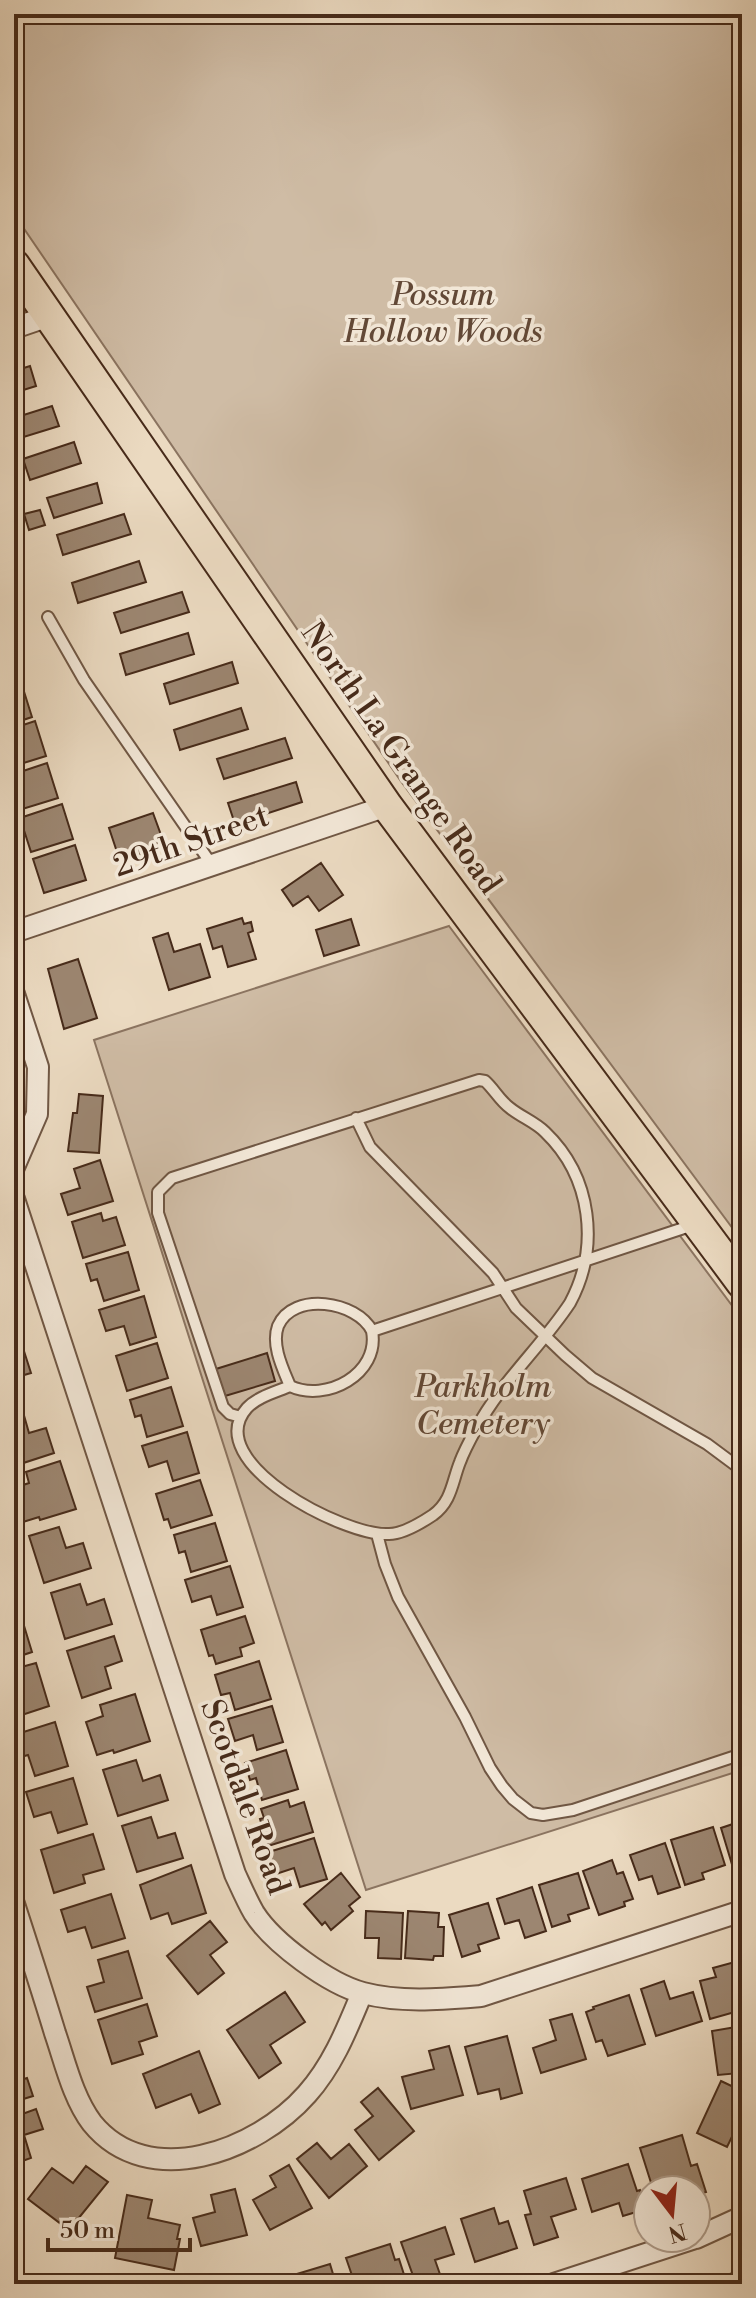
<svg xmlns="http://www.w3.org/2000/svg" width="756" height="2298" font-family="'Libre Bodoni',serif">
<style>
.green{fill:#cfbca5;stroke:#8b7460;stroke-width:2}
.building{fill:#9c8671;stroke:#472b1a;stroke-width:2}
.lines{fill:none;stroke-linecap:round;stroke-linejoin:round}
.service-casing{stroke:#705744;stroke-width:14}
.minor-casing{stroke:#705744;stroke-width:24}
.primary-casing{stroke:#472b1a;stroke-width:34}
.service{stroke:#f2e7d7;stroke-width:10}
.minor{stroke:#f2e7d7;stroke-width:20}
.primary{stroke:#ebdac1;stroke-width:30}
.labels{text-anchor:middle;dominant-baseline:central;stroke-width:7;stroke-linejoin:round;paint-order:stroke}
.park-label{font-size:32px;font-style:italic;fill:#624836;stroke:#f2e7d7}
.street-label{font-size:32px;fill:#472b1a;stroke:#f2e7d7}
</style>
<rect width="100%" height="100%" fill="#ebdac1"/>
<filter id="stains"><feTurbulence type="fractalNoise" baseFrequency=".0025" numOctaves="4"/><feColorMatrix values="0 0 0 0 .2 0 0 0 0 .09 0 0 0 0 .02 0 0 0 .5 -.17"/></filter>
<radialGradient id="worn" r=".72"><stop offset=".6" stop-color="#630" stop-opacity="0"/><stop offset="1" stop-color="#630" stop-opacity=".3"/></radialGradient>
<path class="green" d="M14,14H742V1241L400,780L14,214Z
M449,926L742,1319V1770L366,1890L94,1040Z"/>
<path class="building" d="M30,366L36,386L14,393V371Z
M52,406L59,426L14,440V418Z
M74,442L81,463L30,480L23,459Z
M97,483L102,503L54,518L47,498Z
M40,510L45,525L29,530L24,514Z
M124,514L131,534L63,555L57,535Z
M139,561L146,582L78,603L72,583Z
M182,592L189,612L121,633L114,613Z
M188,633L194,654L126,675L120,654Z
M232,662L238,683L170,704L164,684Z
M21,682L32,717L14,723V685Z
M241,708L248,729L180,750L174,730Z
M35,721L46,756L14,766V728Z
M285,738L292,758L224,779L217,759Z
M47,763L58,798L16,811L14,774Z
M296,782L302,802L235,824L228,803Z
M62,804L73,839L31,852L20,818Z
M153,813L165,846L120,861L109,828Z
M75,845L86,880L44,893L33,859Z
M321,863L343,895L319,911L308,896L293,906L282,890Z
M242,918L244,924L251,922L253,931L248,933L256,959L228,967L222,946L213,949L207,929Z
M351,919L359,945L324,956L316,930Z
M168,933L174,952L200,944L210,977L169,990L153,938Z
M78,959L97,1018L64,1029L48,969Z
M79,1094L103,1096L99,1153L68,1151L73,1113H77Z
M100,1160L113,1201L68,1215L61,1194L80,1188L74,1169Z
M101,1213L103,1221L116,1217L125,1245L83,1258L72,1222Z
M128,1252L139,1290L104,1301L97,1279L91,1281L86,1264Z
M144,1296L156,1337L130,1345L124,1326L106,1331L99,1310Z
M157,1343L168,1378L127,1391L116,1356Z
M23,1348L31,1373L14,1378V1350Z
M267,1353L275,1381L225,1396L216,1369Z
M171,1387L183,1426L147,1437L141,1415L135,1417L130,1400Z
M23,1412L29,1433L46,1428L54,1453L14,1466V1415Z
M187,1432L199,1473L173,1481L167,1461L149,1467L142,1446Z
M60,1461L76,1509L40,1520L39,1517L23,1522L14,1488L29,1483L26,1472Z
M200,1480L212,1515L171,1528L168,1519L164,1520L156,1494Z
M215,1523L227,1561L191,1572L185,1551L179,1553L174,1535Z
M59,1527L66,1548L83,1543L91,1568L44,1583L29,1536Z
M230,1566L243,1607L217,1615L211,1596L192,1602L185,1580Z
M80,1584L87,1605L104,1599L112,1624L65,1639L51,1593Z
M18,1606L32,1652L14,1658V1607Z
M245,1616L254,1643L240,1648L242,1656L216,1664L213,1655L209,1656L201,1630Z
M114,1636L122,1661L105,1667L111,1688L82,1698L67,1651Z
M259,1661L271,1699L235,1710L230,1693L221,1695L215,1675Z
M36,1663L49,1706L16,1717L14,1669Z
M135,1694L150,1741L114,1753L113,1750L97,1755L86,1722L103,1716L100,1705Z
M272,1706L283,1742L257,1750L253,1735L235,1741L228,1719Z
M55,1722L68,1766L35,1776L28,1755L14,1759V1735Z
M286,1750L298,1789L262,1800L256,1778L250,1780L245,1763Z
M136,1760L143,1781L160,1775L168,1800L118,1816L103,1770Z
M73,1778L87,1824L58,1833L51,1812L34,1817L26,1792Z
M288,1800L290,1807L304,1802L313,1832L268,1846L260,1819L264,1818L261,1809Z
M151,1817L158,1838L175,1833L183,1858L137,1872L122,1826Z
M742,1821V1869L734,1871L721,1828Z
M713,1827L725,1865L702,1873L704,1879L685,1885L671,1840Z
M93,1834L104,1869L83,1875L85,1883L54,1893L41,1850Z
M314,1838L327,1879L300,1887L294,1868L276,1874L269,1852Z
M665,1843L680,1887L658,1894L652,1876L639,1880L630,1855Z
M612,1860L617,1874L623,1872L633,1899L624,1902L625,1906L599,1915L583,1871Z
M191,1865L206,1913L172,1924L168,1913L151,1919L140,1885Z
M341,1873L360,1897L349,1906L353,1911L331,1930L325,1922L322,1925L304,1904Z
M578,1873L589,1908L568,1915L570,1921L552,1927L539,1885Z
M532,1887L546,1931L525,1938L519,1920L505,1924L497,1899Z
M111,1894L125,1938L92,1948L85,1927L68,1932L61,1910Z
M488,1903L499,1938L478,1945L480,1951L462,1957L449,1915Z
M366,1911L403,1913L401,1959L378,1958L379,1938H365Z
M408,1911L439,1913L438,1927H444L443,1956H434L433,1960L405,1958Z
M210,1921L227,1942L210,1955L224,1973L198,1994L167,1956Z
M128,1951L142,1998L95,2012L87,1987L104,1982L98,1960Z
M742,1960V2010L710,2019L700,1981L716,1977L713,1968Z
M664,1981L670,1999L693,1992L702,2021L656,2036L641,1989Z
M285,1992L305,2022L270,2045L281,2063L259,2078L227,2030Z
M629,1995L645,2044L608,2056L602,2040L596,2042L586,2012L594,2009L593,2007Z
M147,2004L157,2036L139,2042L143,2054L112,2064L98,2020Z
M572,2014L586,2059L541,2073L533,2048L556,2040L550,2020Z
M742,2026V2079H739V2073L718,2075L712,2031Z
M507,2036L522,2093L501,2099L499,2089L478,2094L465,2047Z
M449,2046L463,2095L411,2109L402,2077L434,2069L429,2051Z
M199,2051L220,2104L199,2113L191,2094L156,2108L143,2074Z
M27,2078L33,2096L14,2102V2082Z
M721,2081L742,2091V2116L727,2147L697,2133Z
M378,2088L414,2131L379,2160L355,2130L373,2116L361,2102Z
M36,2109L43,2129L24,2135L31,2158L14,2164V2117Z
M682,2135L691,2166L697,2164L706,2192L696,2195V2190H677L674,2183L653,2189L640,2148Z
M317,2143L331,2159L349,2144L367,2166L329,2198L297,2159Z
M628,2164L637,2191L640,2190L646,2209L623,2216L619,2203L592,2212L582,2179Z
M289,2165L312,2208L270,2230L253,2200L276,2187L270,2176Z
M86,2166L108,2182L69,2230L28,2199L52,2168L73,2183Z
M566,2178L576,2209L551,2217L558,2237L534,2245L525,2215L531,2214L524,2191Z
M235,2189L247,2235L201,2246L193,2218L215,2212L211,2195Z
M127,2195L152,2200L148,2218L180,2225L177,2239H180L174,2270L115,2258Z
M494,2208L499,2224L508,2221L517,2248L475,2262L461,2219Z
M445,2227L454,2254L435,2260L442,2280L428,2284H416L401,2242Z
M390,2244L395,2260L399,2259L407,2284H380L379,2280L355,2284L346,2258Z
M330,2264L336,2284H289L287,2277Z
M742,2270V2284H726L724,2276Z"/>
<g class="lines">
<g class="service-casing">
<path id="service" d="M48,617L84,680L212,865
M356,1118L370,1147L493,1273L516,1308L565,1355L592,1378L707,1444L742,1470
M290,1386C326,1403 380,1374 372,1331
M241,1417L230,1414L223,1407L158,1213V1192L172,1178L479,1080L485,1081C494,1089 500,1101 510,1108C521,1117 535,1122 545,1132C592,1177 600,1247 570,1303C541,1347 501,1382 476,1429C470,1440 464,1451 460,1462C452,1482 452,1501 433,1515C421,1523 403,1534 389,1534C346,1537 199,1462 247,1408C257,1397 276,1392 290,1386C283,1369 271,1345 278,1326C293,1291 357,1301 372,1331C479,1296 586,1261 693,1225
M377,1534L385,1564L398,1597L465,1717L490,1768L502,1786L513,1799L531,1813L543,1815L573,1810L742,1754"/>
</g>
<g class="minor-casing">
<path id="minor" d="M14,328L49,316
M14,932L387,806
M14,994L38,1067L37,1114L14,1167
M14,1199L235,1874C241,1887 247,1901 254,1913C273,1943 329,1984 363,1993C401,2003 443,1999 481,1996L742,1911
M14,1904C28,1947 42,1990 55,2033C65,2062 73,2098 92,2123C148,2192 257,2151 307,2094C333,2065 347,2029 362,1993
M696,2238L742,2217
M554,2284L695,2238"/>
</g>
<g class="primary-casing">
<path id="primary" d="M14,265L387,806L742,1283"/>
</g>
<use href="#service" class="service"/>
<use href="#minor" class="minor"/>
<use href="#primary" class="primary"/>
</g>
<g class="labels">
<g class="park-label">
<text x="443" y="295">Possum<tspan x="443" dy="37">Hollow Woods</tspan></text>
<text x="483" y="1387">Parkholm<tspan x="483" dy="37">Cemetery</tspan></text>
</g>
<g class="street-label">
<text transform="translate(401 758) rotate(55)">North La Grange Road</text>
<text transform="translate(191 841) rotate(-19)">29th Street</text>
<text transform="translate(245 1797) rotate(70)">Scotdale Road</text>
</g>
</g>
<rect width="756" height="2298" fill="none" stroke="#ebdac1" stroke-width="48"/>
<rect x="16" y="16" width="724" height="2266" fill="none" stroke="#472b1a" stroke-width="4"/>
<rect x="24" y="24" width="708" height="2250" fill="none" stroke="#472b1a" stroke-width="2"/>
<g transform="translate(672 2214) rotate(164)"><circle r="38" fill="#f2e7d7" stroke="#ae9c8b" stroke-width="2"/>
<path d="M0-6L14 30L0 20L-14 30Z" fill="#8f2418"/>
<text y="-12" font-size="22" font-weight="bold" text-anchor="middle" fill="#472b1a">N</text>
</g>
<path d="M48 2238v12h142v-12" fill="none" stroke="#472b1a" stroke-width="4"/>
<text x="60" y="2238" font-size="24" fill="#472b1a" stroke="#f2e7d7" stroke-width="6" paint-order="stroke">50 m</text>
<rect width="100%" height="100%" filter="url(#stains)"/>
<rect width="100%" height="100%" fill="url(#worn)"/>
</svg>
